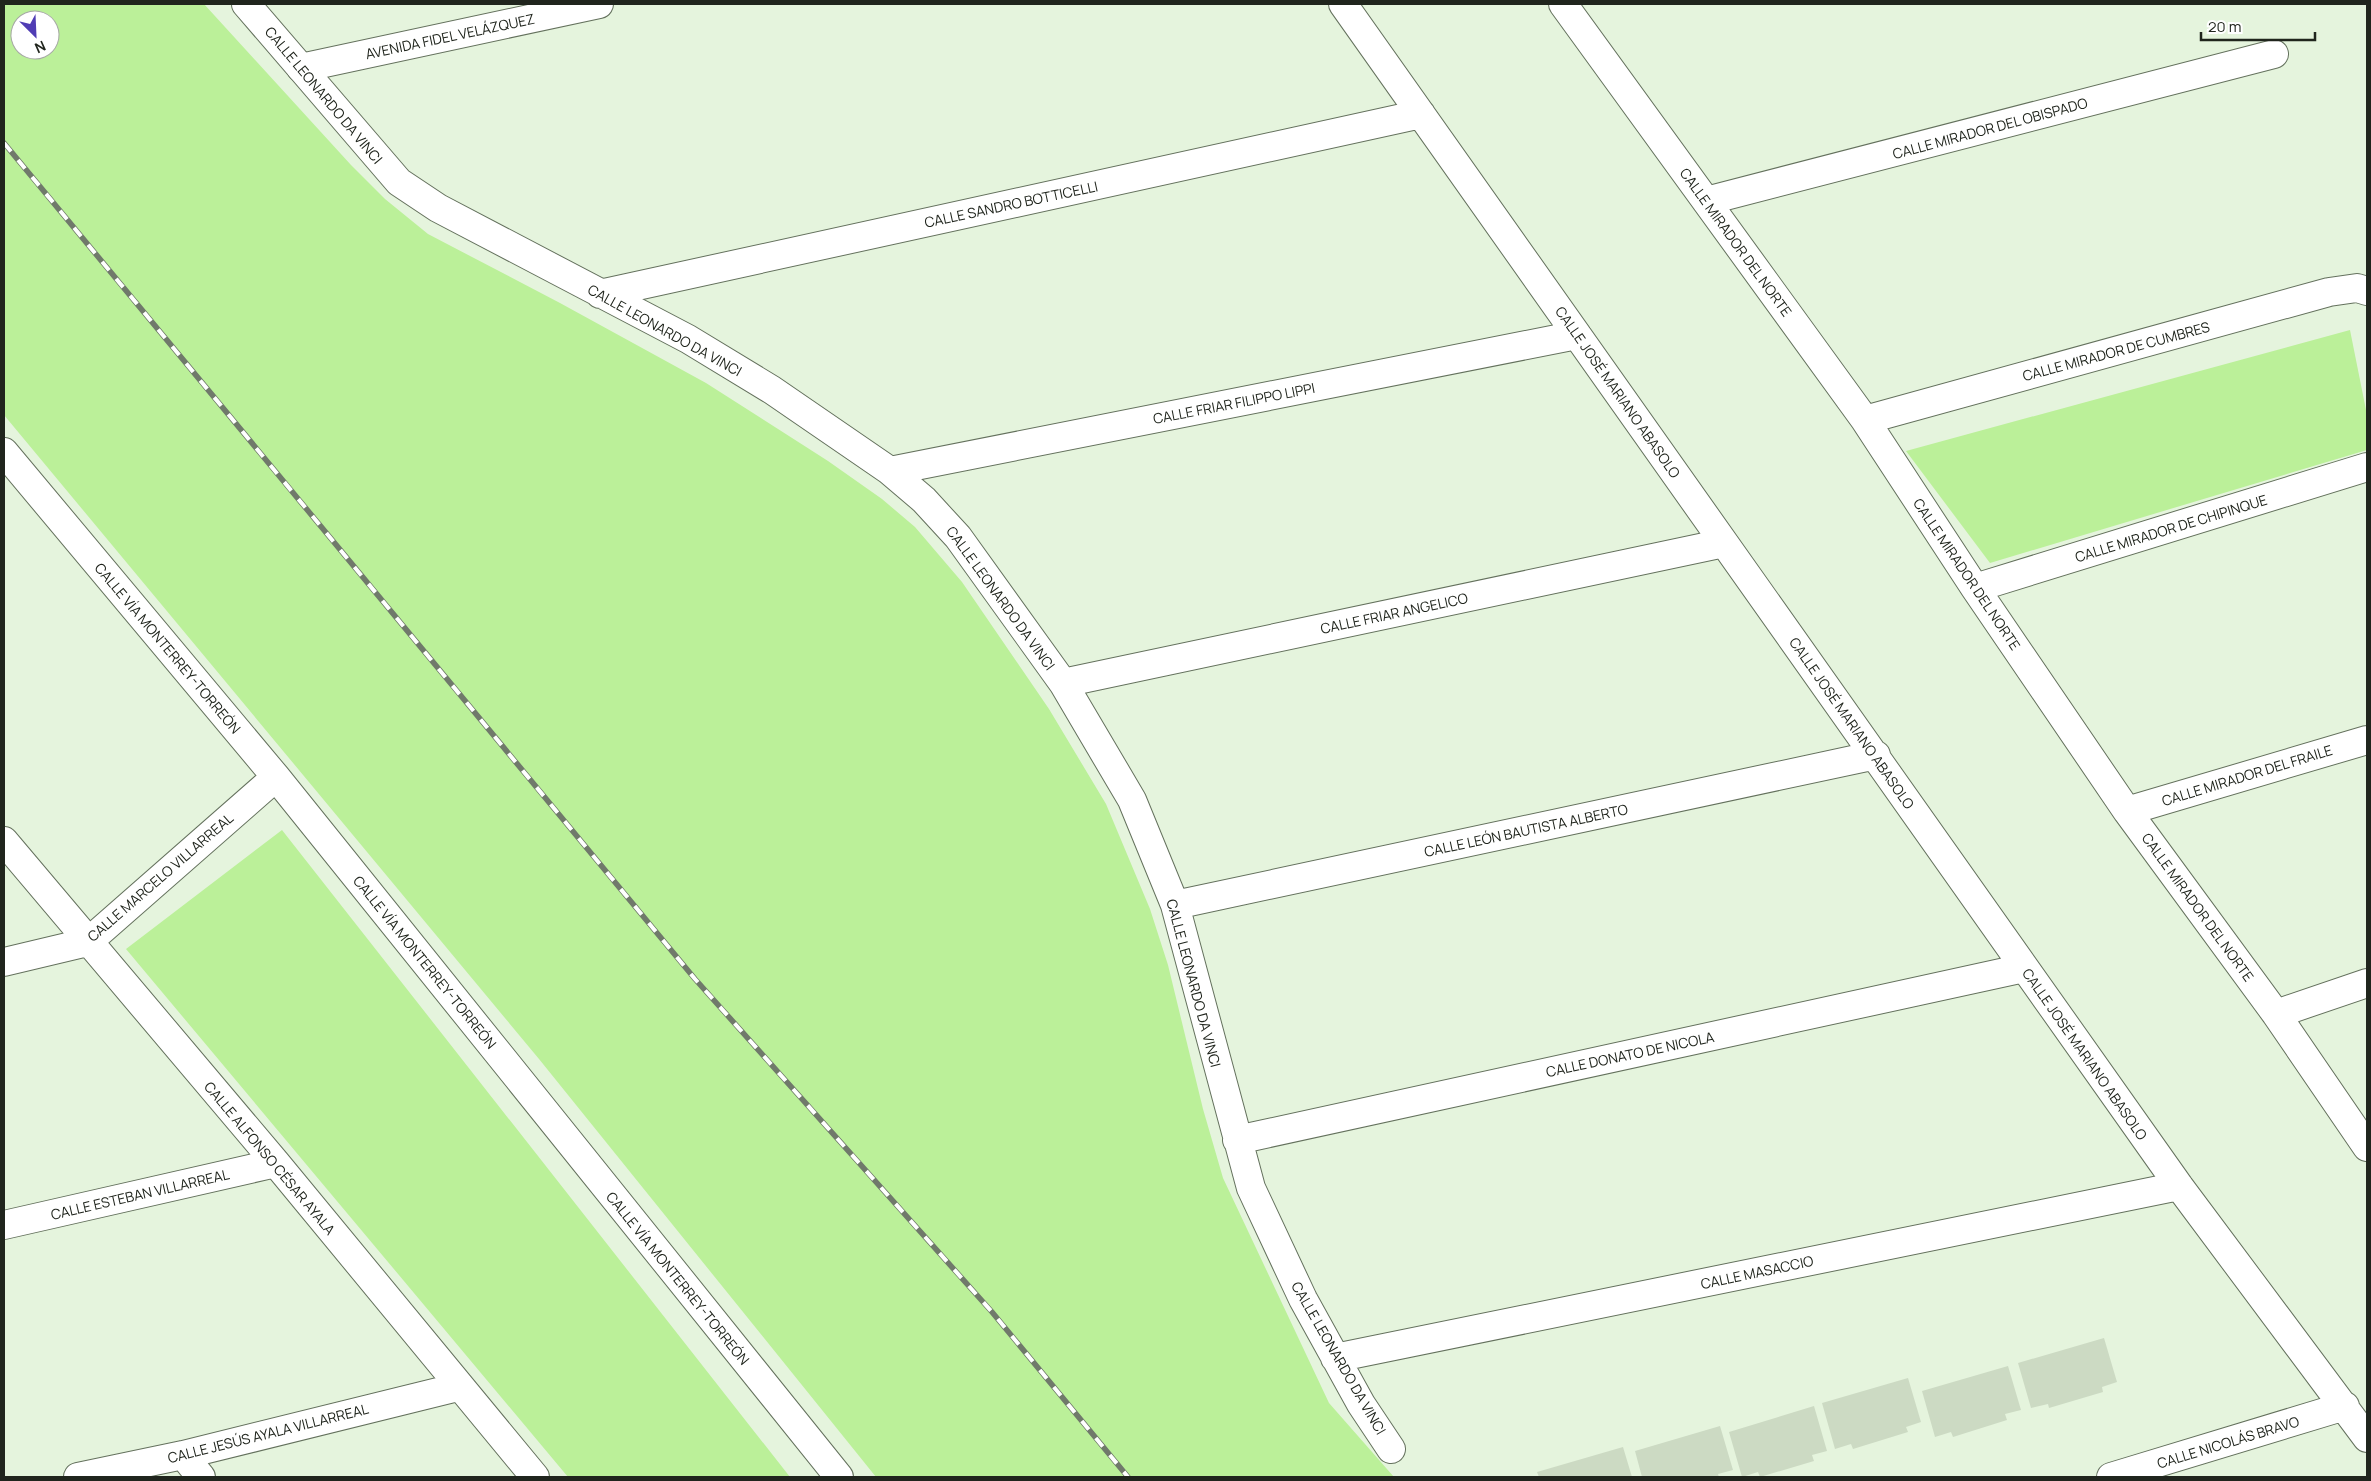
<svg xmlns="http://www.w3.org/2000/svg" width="2371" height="1481" font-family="Manrope,sans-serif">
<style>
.green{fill:#bbf099;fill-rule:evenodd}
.building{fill:#ccdac3}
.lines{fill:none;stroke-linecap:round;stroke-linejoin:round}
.street-casing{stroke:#64715d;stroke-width:30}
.secondary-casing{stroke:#64715d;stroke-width:30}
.street{stroke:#fff;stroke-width:28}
.secondary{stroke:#fff;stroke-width:28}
.rail-casing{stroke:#70796b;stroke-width:5.5}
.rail{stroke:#fff;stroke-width:4;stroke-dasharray:11;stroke-linecap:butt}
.labels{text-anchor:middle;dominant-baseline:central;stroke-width:4.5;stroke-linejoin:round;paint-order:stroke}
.street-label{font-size:14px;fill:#20251d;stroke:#fff}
</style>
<rect width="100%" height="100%" fill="#e5f4dd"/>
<path class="green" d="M4,4H204L351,165L385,199L428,234L560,303L706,383L828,461L882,499L915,527L962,582L1049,709L1106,804L1150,909L1168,965L1203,1109L1223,1178L1329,1403L1394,1477H876L539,1059L4,415ZM20,20H50V50H20Z
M2350,330L2367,415V450L1990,563L1906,451Z
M282,830L790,1477H568L126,949Z"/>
<path class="building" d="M2104,1338L2117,1382L2102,1387L2103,1392L2049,1408L2048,1404L2031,1408L2018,1363Z
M2008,1366L2021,1410L2005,1414L2007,1420L1953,1437L1951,1432L1935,1437L1922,1391Z
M1908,1378L1921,1422L1906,1427L1908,1432L1853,1449L1851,1444L1835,1449L1822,1403Z
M1814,1406L1827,1451L1812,1455L1814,1461L1760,1477L1758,1472L1742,1477L1729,1432Z
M1720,1426L1733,1470L1718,1474L1719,1477H1642L1635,1451Z
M1623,1447L1632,1477H1539L1537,1472Z"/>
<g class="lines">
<g class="street-casing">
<path id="street" d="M246,4L399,182L438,208L688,339L772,390L890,471L924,500L958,537L1063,683L1132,800L1175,905L1251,1188L1303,1299L1361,1404L1391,1449
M1343,4L2179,1186L2367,1438
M1563,4L1865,420L1975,588L2127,811L2276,1014L2367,1147
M1706,201L2274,54
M600,294L1421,114
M1865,420L2329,292L2357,288L2367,291
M4,452L276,777L839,1477
M890,471L1577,335
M1975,588L2367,467
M1063,683L1724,543
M2127,811L2367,740
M4,841L276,1163L535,1477
M1175,905L1876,755
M4,962L88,942L276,777
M2276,1014L2367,983
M1237,1140L2024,968
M4,1225L276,1163
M1335,1358L2179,1186
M183,1455L201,1477
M78,1477L183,1455L458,1387
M2111,1477L2345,1406"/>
</g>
<g class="secondary-casing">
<path id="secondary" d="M301,68L599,4"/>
</g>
<use href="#street" class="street"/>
<use href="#secondary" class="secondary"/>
<g class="rail-casing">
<path id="rail" d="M4,143L695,979L992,1312L1128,1477"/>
</g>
<use href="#rail" class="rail"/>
</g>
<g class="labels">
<g class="street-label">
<text transform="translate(450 36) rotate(-12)">AVENIDA FIDEL VELÁZQUEZ</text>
<text transform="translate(324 95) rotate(50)">CALLE LEONARDO DA VINCI</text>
<text transform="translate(1990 128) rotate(-15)">CALLE MIRADOR DEL OBISPADO</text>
<text transform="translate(1011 204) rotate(-12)">CALLE SANDRO BOTTICELLI</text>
<text transform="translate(1736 242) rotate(54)">CALLE MIRADOR DEL NORTE</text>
<text transform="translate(665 330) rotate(29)">CALLE LEONARDO DA VINCI</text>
<text transform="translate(2116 351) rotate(-15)">CALLE MIRADOR DE CUMBRES</text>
<text transform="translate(1618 392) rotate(55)">CALLE JOSÉ MARIANO ABASOLO</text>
<text transform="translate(1234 403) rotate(-11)">CALLE FRIAR FILIPPO LIPPI</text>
<text transform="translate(2171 528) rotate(-17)">CALLE MIRADOR DE CHIPINQUE</text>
<text transform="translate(1967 574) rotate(56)">CALLE MIRADOR DEL NORTE</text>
<text transform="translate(1001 598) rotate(54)">CALLE LEONARDO DA VINCI</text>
<text transform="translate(1394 613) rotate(-12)">CALLE FRIAR ANGELICO</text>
<text transform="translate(168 648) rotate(50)">CALLE VÍA MONTERREY-TORREÓN</text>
<text transform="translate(1852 723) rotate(55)">CALLE JOSÉ MARIANO ABASOLO</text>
<text transform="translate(2247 775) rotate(-17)">CALLE MIRADOR DEL FRAILE</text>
<text transform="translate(1526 830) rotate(-12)">CALLE LEÓN BAUTISTA ALBERTO</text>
<text transform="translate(160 877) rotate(-41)">CALLE MARCELO VILLARREAL</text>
<text transform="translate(2198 907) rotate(54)">CALLE MIRADOR DEL NORTE</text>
<text transform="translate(425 962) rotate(51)">CALLE VÍA MONTERREY-TORREÓN</text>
<text transform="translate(1194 983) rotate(75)">CALLE LEONARDO DA VINCI</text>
<text transform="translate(1630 1054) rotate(-12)">CALLE DONATO DE NICOLA</text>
<text transform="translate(2085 1054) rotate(55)">CALLE JOSÉ MARIANO ABASOLO</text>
<text transform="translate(270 1158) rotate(50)">CALLE ALFONSO CÉSAR AYALA</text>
<text transform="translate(140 1194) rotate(-13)">CALLE ESTEBAN VILLARREAL</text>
<text transform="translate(1757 1272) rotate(-12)">CALLE MASACCIO</text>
<text transform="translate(678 1278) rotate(51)">CALLE VÍA MONTERREY-TORREÓN</text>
<text transform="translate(1339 1358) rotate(60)">CALLE LEONARDO DA VINCI</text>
<text transform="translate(268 1433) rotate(-14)">CALLE JESÚS AYALA VILLARREAL</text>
<text transform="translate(2228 1442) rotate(-17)">CALLE NICOLÁS BRAVO</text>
</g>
</g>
<rect width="2371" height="1481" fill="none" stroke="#20251d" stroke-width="10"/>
<g transform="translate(35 35) rotate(156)"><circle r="24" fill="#ffffff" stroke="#a6a8a5"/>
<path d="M0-4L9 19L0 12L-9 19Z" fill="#503db4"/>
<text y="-8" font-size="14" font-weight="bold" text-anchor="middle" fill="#20251d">N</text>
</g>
<path d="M2201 32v8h114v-8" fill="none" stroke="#20251d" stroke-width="2.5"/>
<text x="2208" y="32" font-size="15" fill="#20251d" stroke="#ffffff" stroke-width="4" paint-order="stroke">20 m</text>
</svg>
